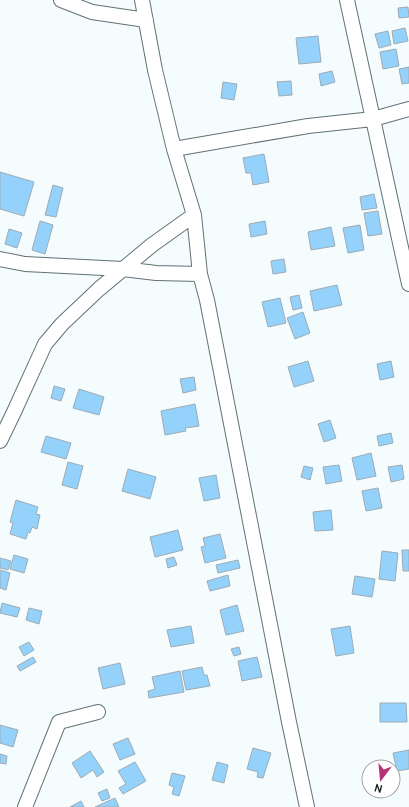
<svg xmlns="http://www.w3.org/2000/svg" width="409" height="807" font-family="Overpass,sans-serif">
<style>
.building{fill:#94d2fb;stroke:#9dabb5}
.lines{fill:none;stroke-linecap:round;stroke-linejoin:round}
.minor-casing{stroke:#607275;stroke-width:16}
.minor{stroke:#fff;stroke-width:14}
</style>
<rect width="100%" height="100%" fill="#f4fcfe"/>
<path class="building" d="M408,7L409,17L399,18L398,8Z
M405,28L408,41L394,44L392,31Z
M388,31L391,45L379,48L375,34Z
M318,36L321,62L299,64L296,38Z
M396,49L399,66L383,69L380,52Z
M409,67V83L402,84L399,69Z
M332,71L335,82L321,86L319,74Z
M291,81L292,95L279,96L277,82Z
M223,82L237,84L234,100L221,98Z
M264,154L269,182L253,185L251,173H246L243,158Z
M0,172L34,182L24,216L0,209Z
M53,185L63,188L56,217L45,215Z
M374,194L377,208L362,210L360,197Z
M378,211L382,234L368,236L364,213Z
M40,221L53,225L45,254L32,250Z
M265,221L267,234L251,237L249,224Z
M360,225L364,250L348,253L343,228Z
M331,227L335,246L311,250L308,232Z
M9,229L22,233L17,248L5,244Z
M284,259L286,272L273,274L271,261Z
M337,285L342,305L314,311L310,291Z
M299,295L302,308L293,310L290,297Z
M280,298L286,323L268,327L262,302Z
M303,312L310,333L295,339L287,318Z
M308,361L314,381L294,387L288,367Z
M391,361L394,377L380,380L377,364Z
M194,377L196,390L183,393L180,379Z
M54,386L65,389L61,401L51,398Z
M79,389L104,397L99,415L73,408Z
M195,404L199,426L185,428L186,431L165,435L161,411Z
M330,420L336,438L324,442L318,424Z
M391,433L393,443L379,446L377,436Z
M46,436L71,443L66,459L41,452Z
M371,453L376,476L357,480L352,458Z
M68,462L83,466L77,489L62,485Z
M339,465L342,481L326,484L323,467Z
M402,465L404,479L391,482L388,467Z
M304,466L313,468L310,480L301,477Z
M128,469L156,477L150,499L122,491Z
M216,475L220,498L204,501L199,478Z
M378,488L382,508L366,511L362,491Z
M16,500L38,507L36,514L40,515L37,529L32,527L30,533L28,532L26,539L10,534L13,523L10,522Z
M331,510L333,530L315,531L313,512Z
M178,530L183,550L155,557L150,537Z
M220,534L226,558L205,563L201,547L205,546L203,538Z
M402,550H409V571H403Z
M382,551L398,553L395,581L379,579Z
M14,555L28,559L24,573L10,569Z
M174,557L177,565L168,568L166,559Z
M0,558L11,561L8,570L0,568Z
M238,560L240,568L218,573L216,565Z
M0,570L10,573L6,590L0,588Z
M228,575L230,586L210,591L207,581Z
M355,576L375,579L372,597L352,594Z
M2,603L20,608L17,617L0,613Z
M237,605L244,631L226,635L220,610Z
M29,608L42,611L39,624L26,620Z
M191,626L194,643L171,647L167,630Z
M350,626L354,653L336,656L331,629Z
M29,642L34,650L24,656L19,647Z
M239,647L241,654L234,656L231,649Z
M33,657L36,662L20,671L17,666Z
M257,657L262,677L242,681L238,661Z
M120,663L125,684L103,689L98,668Z
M202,667L204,675H207L210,686L186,690L182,671Z
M180,671L184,692L149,698L148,691L155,689L152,677Z
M380,703H406L407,722H380Z
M0,725L18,730L13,747L0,743Z
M128,738L135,754L120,760L113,744Z
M253,748L271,753L263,778L257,777L258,772L247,769Z
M409,750V769L397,771L393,753Z
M90,751L104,772L97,777L93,770L81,778L72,763Z
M0,754L7,756L6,764L0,763Z
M135,762L146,781L123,794L119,788L126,784L118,771Z
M217,762L228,765L224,783L212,780Z
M172,773L185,776L179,796L172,794L174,787L169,785Z
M107,789L110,798L102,801L98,793Z
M115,798L119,807H95Z
M81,801L84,807H70Z"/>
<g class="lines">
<g class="minor-casing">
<path id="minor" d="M61,0L92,12L146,20
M142,0L155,70L174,149L194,215L200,274L207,300L289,722L307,807
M347,0L409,284
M174,149L308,126L373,119L409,109
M0,259L25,264L123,269L156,273L200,274
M0,441L14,412L45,344L62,324L99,289L152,245L194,215
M25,807L59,722L98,712"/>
</g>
<use href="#minor" class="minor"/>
</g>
<g transform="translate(381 779) rotate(196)"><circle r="19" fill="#ffffff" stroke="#a3a6a7"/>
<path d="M0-3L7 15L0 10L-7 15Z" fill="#b53178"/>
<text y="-6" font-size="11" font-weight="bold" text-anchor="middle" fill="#1a2122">N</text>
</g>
</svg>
